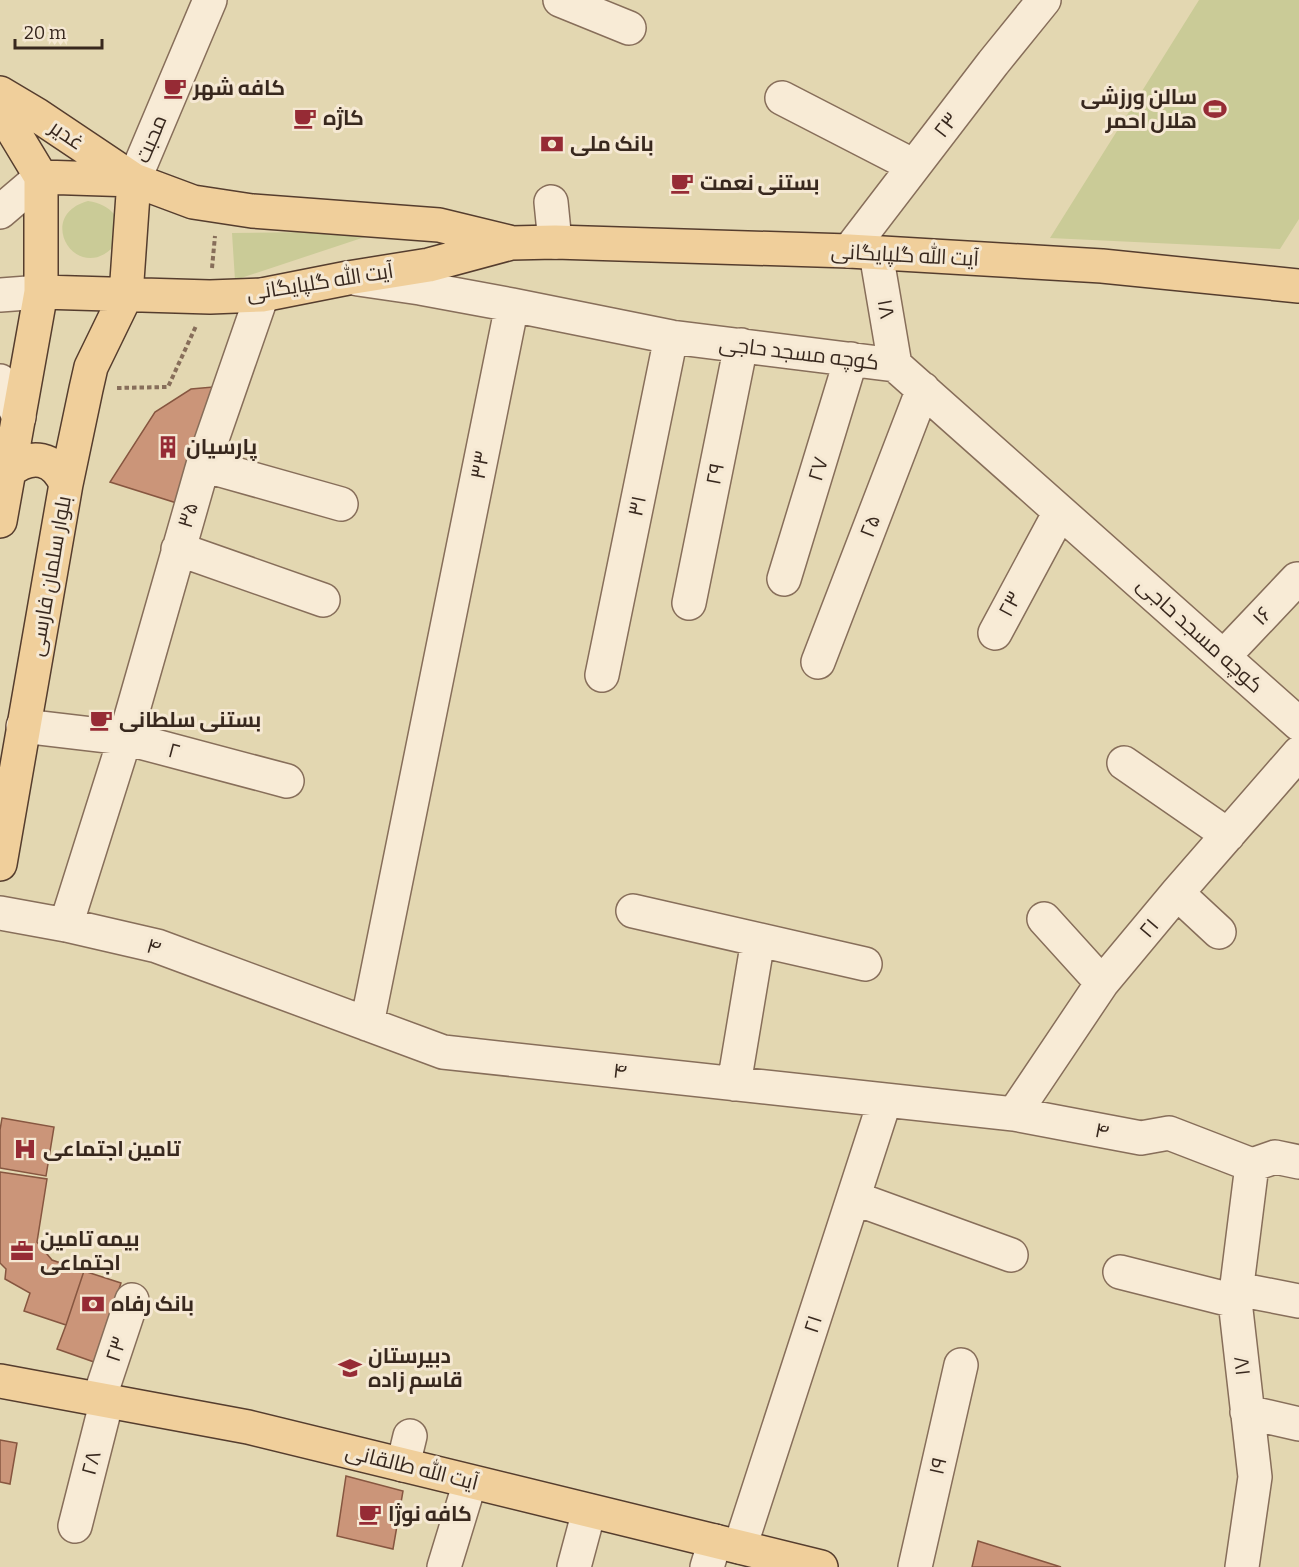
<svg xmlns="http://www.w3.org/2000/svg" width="1299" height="1567" font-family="Bitter,Cairo,serif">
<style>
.farmland{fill:#e3d7b1}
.green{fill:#cacb97}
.building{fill:#cb9579;stroke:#865640;stroke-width:1.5}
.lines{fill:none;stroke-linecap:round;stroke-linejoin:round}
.minor-casing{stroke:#876e5a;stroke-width:36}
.major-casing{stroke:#553d2e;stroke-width:36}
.path{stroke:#876e5a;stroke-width:4;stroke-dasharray:4.5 3;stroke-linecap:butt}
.minor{stroke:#f8ebd6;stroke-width:33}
.major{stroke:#f0cf9b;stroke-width:33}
.labels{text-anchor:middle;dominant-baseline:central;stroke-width:6;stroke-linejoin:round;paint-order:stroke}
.poi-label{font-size:21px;font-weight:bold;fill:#38281e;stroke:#f5e8d3;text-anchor:start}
.street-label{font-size:21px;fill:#38281e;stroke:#f5e8d3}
</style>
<rect width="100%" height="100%" fill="#edddc3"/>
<path class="farmland" d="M0,0H1299V1567H0Z"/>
<path class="green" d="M1199,0H1299V219L1280,249L1050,238Z
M88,201C100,203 107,206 115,215V245C78,287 33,216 88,201Z
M383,231L235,280L232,233Z"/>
<path class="building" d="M224,386L183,505L110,482L155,412L191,389Z
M2,1118L54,1127L46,1176L0,1168V1130Z
M0,1172L47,1179L37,1242L52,1260L84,1271L66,1325L24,1311L30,1293L5,1279L6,1269L0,1263Z
M84,1271L121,1283L94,1362L57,1349L66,1325Z
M0,1440L17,1443L10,1484L0,1482Z
M346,1476L403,1491L393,1549L337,1536Z
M978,1541L1061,1567H972Z"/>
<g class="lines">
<g class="minor-casing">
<path id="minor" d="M560,0L629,28
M782,98L914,166
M134,180L210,0
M551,202L555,242
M0,212L41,177
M849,251L993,63L1044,0
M876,253L895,365
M358,279L420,288L512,305L671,337L895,365L1299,724
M0,295L41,292
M0,381L8,393L19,417
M203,465L341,504
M178,549L323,600
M784,579L851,359
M689,603L741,345
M995,633L1060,512
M1224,656L1297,579L1299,581
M818,662L923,389
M602,675L671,337
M23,726L125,738L287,781
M1124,763L1228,835
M1177,893L1219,932
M633,911L865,964
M0,913L66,925L157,946L443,1052L1014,1114L1141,1138L1169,1133L1252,1165
M1044,919L1102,983
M66,925L125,738L203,465L262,295
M367,1024L512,305
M734,1084L758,940
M1014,1114L1102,983L1177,893L1299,753
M1252,1165L1275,1157L1299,1162
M854,1198L1011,1255
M1120,1272L1235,1301
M1237,1289L1299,1301
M99,1399L132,1300
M1247,1412L1299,1424
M403,1465L410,1436
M75,1526L107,1400
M740,1547L885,1100
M444,1567L470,1482
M574,1567L589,1511
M707,1567L715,1541
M915,1567L961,1365
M1242,1567L1255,1477L1235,1301L1252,1165"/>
</g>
<g class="major-casing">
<path id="major" d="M0,93L37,115L134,180L193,202L252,211L439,225L509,242
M0,109L41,177
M41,177L134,180
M41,292L210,297L262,295L348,278L429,265L511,243L555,242L849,251L1102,266L1299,286
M9,471C32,453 54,457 66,484
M0,521L41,292V177
M0,864L66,484L86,389L91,367L126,295L134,180
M0,1381L248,1427L821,1567"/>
</g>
<path class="path" d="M212,268L215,236
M117,388L168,387L196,326"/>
<use href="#minor" class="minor"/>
<use href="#major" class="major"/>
</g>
<defs>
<g id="cafe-bare" transform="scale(1.8)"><path d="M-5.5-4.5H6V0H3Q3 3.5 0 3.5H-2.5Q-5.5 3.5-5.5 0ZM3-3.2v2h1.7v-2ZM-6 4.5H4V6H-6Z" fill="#962b35" stroke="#f5e8d3" stroke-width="2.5" paint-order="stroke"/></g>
<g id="stadium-bare" transform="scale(1.8)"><path d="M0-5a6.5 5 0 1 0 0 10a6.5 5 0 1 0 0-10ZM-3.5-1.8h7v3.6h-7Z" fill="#962b35" stroke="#f5e8d3" stroke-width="2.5" paint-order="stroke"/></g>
<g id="bank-bare" transform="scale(1.8)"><path d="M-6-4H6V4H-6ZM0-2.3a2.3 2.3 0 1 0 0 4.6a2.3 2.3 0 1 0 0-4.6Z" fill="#962b35" stroke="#f5e8d3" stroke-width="2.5" paint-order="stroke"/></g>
<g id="building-bare" transform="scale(1.8)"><path d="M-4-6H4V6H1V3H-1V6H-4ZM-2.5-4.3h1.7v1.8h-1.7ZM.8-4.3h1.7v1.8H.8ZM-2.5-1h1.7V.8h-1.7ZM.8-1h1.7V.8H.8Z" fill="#962b35" stroke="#f5e8d3" stroke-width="2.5" paint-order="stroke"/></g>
<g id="hospital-bare" transform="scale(1.8)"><path d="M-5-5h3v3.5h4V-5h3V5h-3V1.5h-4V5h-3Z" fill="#962b35" stroke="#f5e8d3" stroke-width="2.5" paint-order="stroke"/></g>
<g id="office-bare" transform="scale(1.8)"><path d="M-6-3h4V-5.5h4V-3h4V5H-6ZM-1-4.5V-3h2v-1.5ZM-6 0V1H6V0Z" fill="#962b35" stroke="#f5e8d3" stroke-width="2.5" paint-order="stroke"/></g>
<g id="school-bare" transform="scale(1.8)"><path d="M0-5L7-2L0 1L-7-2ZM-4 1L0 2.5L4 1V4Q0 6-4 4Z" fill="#962b35" stroke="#f5e8d3" stroke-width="2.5" paint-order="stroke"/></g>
</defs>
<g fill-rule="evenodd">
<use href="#cafe-bare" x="175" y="88"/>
<use href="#stadium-bare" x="1215" y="109"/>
<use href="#cafe-bare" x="305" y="118"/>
<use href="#bank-bare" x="552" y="144"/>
<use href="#cafe-bare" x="682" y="183"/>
<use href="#building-bare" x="168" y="447"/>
<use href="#cafe-bare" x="101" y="720"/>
<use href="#hospital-bare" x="25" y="1149"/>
<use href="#office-bare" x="22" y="1251"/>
<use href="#bank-bare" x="93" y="1304"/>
<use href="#school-bare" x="350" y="1368"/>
<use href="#cafe-bare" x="370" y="1514"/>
</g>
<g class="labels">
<g class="poi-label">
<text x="193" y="88">کافه شهر</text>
<text x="1197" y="97" text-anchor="end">سالن ورزشی<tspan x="1197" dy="24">هلال احمر</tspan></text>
<text x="323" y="118">کاژه</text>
<text x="570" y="144">بانک ملی</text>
<text x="700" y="183">بستنی نعمت</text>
<text x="186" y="447">پارسیان</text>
<text x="119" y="720">بستنی سلطانی</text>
<text x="43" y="1149">تامین اجتماعی</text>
<text x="40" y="1239">بیمه تامین<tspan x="40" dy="24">اجتماعی</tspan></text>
<text x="111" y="1304">بانک رفاه</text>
<text x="368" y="1356">دبیرستان<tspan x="368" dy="24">قاسم زاده</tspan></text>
<text x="388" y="1514">کافه نوژا</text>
</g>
<g class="street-label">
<text transform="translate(946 125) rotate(-52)">۲۳</text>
<text transform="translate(67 135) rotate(34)">غدیر</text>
<text transform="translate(151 139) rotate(-67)">محبت</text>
<text transform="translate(905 255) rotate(3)">آیت الله گلپایگانی</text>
<text transform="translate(320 282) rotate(-9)">آیت الله گلپایگانی</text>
<text transform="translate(886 309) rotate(80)">۱۸</text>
<text transform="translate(799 353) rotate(7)">کوچه مسجد حاجی</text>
<text transform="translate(480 465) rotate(-79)">۳۳</text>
<text transform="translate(818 469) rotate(-73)">۲۷</text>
<text transform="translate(715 474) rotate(-79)">۲۹</text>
<text transform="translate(637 506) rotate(-78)">۳۱</text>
<text transform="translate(188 515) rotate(-73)">۳۵</text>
<text transform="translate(870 526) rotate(-69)">۲۵</text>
<text transform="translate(50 576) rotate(-80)">بلوار سلمان فارسی</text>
<text transform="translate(1010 604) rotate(-62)">۲۳</text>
<text transform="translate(1262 616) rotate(-47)">۱۶</text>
<text transform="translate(1200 635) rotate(42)">کوچه مسجد حاجی</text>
<text transform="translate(174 751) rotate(15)">۲</text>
<text transform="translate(1149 928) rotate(-50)">۲۱</text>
<text transform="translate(154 947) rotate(16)">۴</text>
<text transform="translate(620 1071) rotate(6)">۴</text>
<text transform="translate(1102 1131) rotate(11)">۴</text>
<text transform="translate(813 1324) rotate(-72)">۲۱</text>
<text transform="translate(116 1349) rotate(-72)">۲۳</text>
<text transform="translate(1242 1366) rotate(-96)">۱۷</text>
<text transform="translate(91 1463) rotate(-75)">۲۸</text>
<text transform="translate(938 1466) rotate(-77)">۱۹</text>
<text transform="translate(412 1467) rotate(14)">آیت الله طالقانی</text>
</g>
</g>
<path d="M15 39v9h87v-9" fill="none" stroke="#38281e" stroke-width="3"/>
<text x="24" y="39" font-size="18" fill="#38281e" stroke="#f5e8d3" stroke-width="4.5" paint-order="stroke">20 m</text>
</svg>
